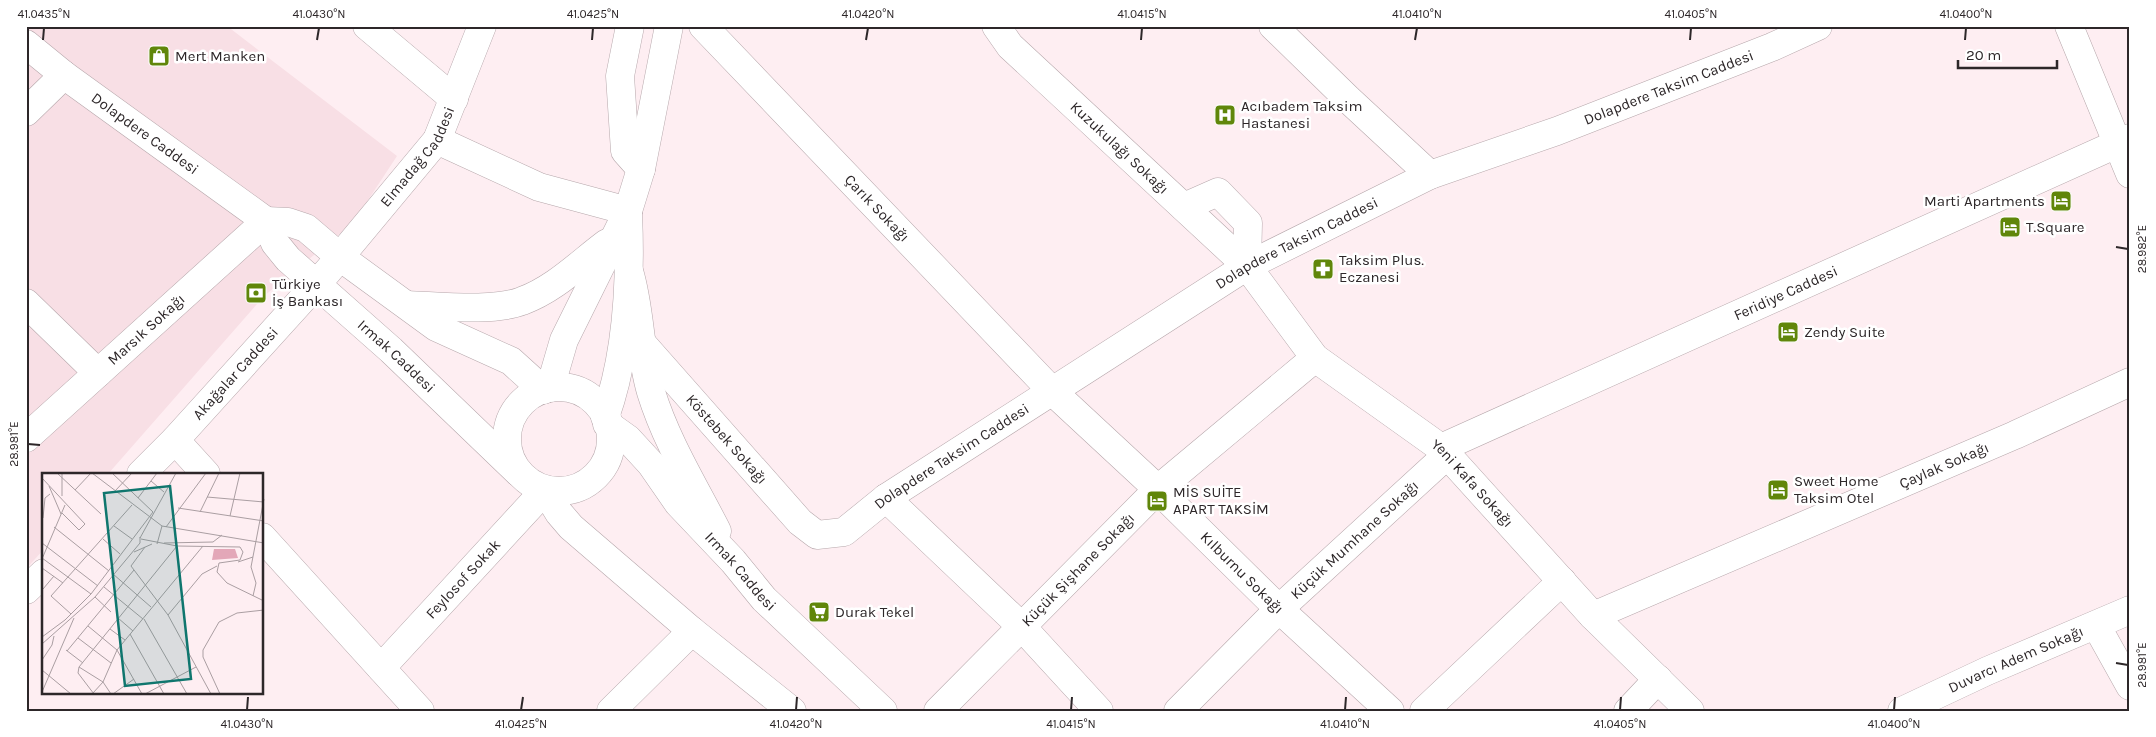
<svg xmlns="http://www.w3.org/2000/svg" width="2156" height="737" font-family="Karla,sans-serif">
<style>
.built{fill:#f8dfe5}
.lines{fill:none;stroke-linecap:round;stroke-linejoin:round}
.minor-casing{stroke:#b6a7ab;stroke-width:29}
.major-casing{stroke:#b6a7ab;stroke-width:29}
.minor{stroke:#fff;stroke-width:28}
.major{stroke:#fff;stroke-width:28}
.ticks{fill:none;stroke:#2d2729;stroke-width:2}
.labels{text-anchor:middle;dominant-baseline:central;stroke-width:5;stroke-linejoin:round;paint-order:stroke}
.poi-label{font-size:15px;fill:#2d2729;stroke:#fff;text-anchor:start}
.street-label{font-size:15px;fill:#2d2729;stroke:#fff}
.inset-road{fill:none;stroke:#aa9ea2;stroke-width:1}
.view{fill:#0f766e;fill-opacity:0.15;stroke:#0f766e;stroke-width:2.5}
.inset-edge{fill:none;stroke:#2d2729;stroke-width:2.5}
.neatline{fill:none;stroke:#2d2729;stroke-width:2}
.ticks-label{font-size:12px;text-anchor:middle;fill:#2d2729}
</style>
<rect width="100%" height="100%" fill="#feeef2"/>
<path class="built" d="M26,26H227L397,156L353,223L264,296L108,474H44V549L26,569Z"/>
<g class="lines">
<g class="minor-casing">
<g id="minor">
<path d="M367,26L454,99"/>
<path d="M630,26L620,76L625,151L641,169"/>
<path id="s1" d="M703,26L1052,391L1149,481L1279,609L1390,711"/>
<path id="s2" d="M996,26L1010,46L1247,266L1315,358L1441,448L1593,616L1690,711"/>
<path d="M1273,26L1348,99L1430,175"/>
<path d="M2069,26L2130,174"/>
<path d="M26,112L64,75"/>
<path d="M437,140L539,187L628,211"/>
<path d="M1184,207L1218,192L1248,223L1247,266"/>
<path d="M26,303L98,373"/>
<path id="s3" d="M640,341L800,522L817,535L844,532L886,498L1247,266L1430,175L1557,131L1772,47L1818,26"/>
<path id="s4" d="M26,438L266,221"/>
<path d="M175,440L206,474"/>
<path id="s5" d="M1441,448L2130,138"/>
<path id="s6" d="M141,474L175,440L328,271L437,140L482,26"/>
<path d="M886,498L1022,627L1099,711"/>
<path d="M262,537L420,711"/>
<path d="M26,590L44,573"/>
<path id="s7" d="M1593,616L2015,435L2130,382"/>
<path d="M2096,625L2130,686"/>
<path id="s8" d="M381,668L545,490"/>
<path d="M611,711L692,631"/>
<path id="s9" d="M938,711L1157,490L1315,358"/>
<path id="s10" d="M1178,711L1279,609L1447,455"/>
<path d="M1424,711L1562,581"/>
<path d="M1628,711L1658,679"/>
<path id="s11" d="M1902,711L1987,671L2130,610"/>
</g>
</g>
<g class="major-casing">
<g id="major">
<path id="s12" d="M26,44L64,75L266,221"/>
<path id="s13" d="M266,221L275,243L288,259L391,350L518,472"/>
<path d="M266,221L288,222L306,228L340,257L436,327L511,361L543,390"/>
<path d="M629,271C641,310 639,352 651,392C666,441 694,486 717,531"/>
<path d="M407,305C439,306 494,312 522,301C555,289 580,263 607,243"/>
<circle cx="559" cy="439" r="52"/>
<path d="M550,388L564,340L628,211L641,169L669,26"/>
<path d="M605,417C628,353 631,280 628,213"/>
<path id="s14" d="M607,424L628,439L651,464L678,503L733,561L764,599L883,711"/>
<path d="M545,490L559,513L571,527L692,631L792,711"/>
</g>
</g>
<use href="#minor" class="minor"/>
<use href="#major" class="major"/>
</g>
<path class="ticks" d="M43,40L44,28M317,40L319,28M592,40L593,28M866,40L868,28M1141,40L1142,28M1415,40L1417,28M1690,40L1691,28M1965,40L1966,28M2116,247L2128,249M28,444L40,445M2116,663L2128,665M247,710L248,697M521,710L523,697M796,710L797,697M1071,710L1072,697M1345,710L1346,697M1620,710L1621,697M1894,710L1895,697"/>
<defs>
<g id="shop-square" transform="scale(1.125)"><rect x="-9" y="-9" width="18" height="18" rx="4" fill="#60860a" stroke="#fff"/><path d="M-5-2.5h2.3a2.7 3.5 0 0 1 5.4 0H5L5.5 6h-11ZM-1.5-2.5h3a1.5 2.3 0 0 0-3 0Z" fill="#fff"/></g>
<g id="hospital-square" transform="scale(1.125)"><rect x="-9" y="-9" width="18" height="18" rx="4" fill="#60860a" stroke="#fff"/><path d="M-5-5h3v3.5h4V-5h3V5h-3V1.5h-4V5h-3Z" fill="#fff"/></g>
<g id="hotel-square" transform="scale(1.125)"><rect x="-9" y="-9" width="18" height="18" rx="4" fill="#60860a" stroke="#fff"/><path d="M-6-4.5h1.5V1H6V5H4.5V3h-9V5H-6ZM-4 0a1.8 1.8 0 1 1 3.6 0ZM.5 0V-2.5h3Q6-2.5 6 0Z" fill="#fff"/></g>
<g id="pharmacy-square" transform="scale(1.125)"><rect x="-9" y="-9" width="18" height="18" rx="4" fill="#60860a" stroke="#fff"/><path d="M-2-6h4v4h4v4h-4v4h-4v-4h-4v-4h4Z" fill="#fff"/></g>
<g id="bank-square" transform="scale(1.125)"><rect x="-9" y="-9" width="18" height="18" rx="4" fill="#60860a" stroke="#fff"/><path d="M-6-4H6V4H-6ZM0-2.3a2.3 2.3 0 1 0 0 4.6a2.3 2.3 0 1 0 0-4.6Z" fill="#fff"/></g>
<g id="supermarket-square" transform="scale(1.125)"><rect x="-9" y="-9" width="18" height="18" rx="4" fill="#60860a" stroke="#fff"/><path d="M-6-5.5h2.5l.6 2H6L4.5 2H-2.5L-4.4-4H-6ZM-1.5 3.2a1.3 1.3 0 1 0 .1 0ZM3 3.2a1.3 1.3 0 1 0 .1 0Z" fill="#fff"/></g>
</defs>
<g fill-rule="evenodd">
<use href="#shop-square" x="159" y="56"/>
<use href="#hospital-square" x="1225" y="115"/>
<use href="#hotel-square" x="2061" y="201"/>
<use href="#hotel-square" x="2010" y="227"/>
<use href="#pharmacy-square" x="1323" y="269"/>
<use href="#bank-square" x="256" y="293"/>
<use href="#hotel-square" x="1788" y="332"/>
<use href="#hotel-square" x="1778" y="490"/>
<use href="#hotel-square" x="1157" y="501"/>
<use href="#supermarket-square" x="819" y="612"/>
</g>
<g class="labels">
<g class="poi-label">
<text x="175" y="56">Mert Manken</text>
<text x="1241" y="106">Acıbadem Taksim<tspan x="1241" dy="17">Hastanesi</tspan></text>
<text x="2045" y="201" text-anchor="end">Marti Apartments</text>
<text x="2026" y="227">T.Square</text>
<text x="1339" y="260">Taksim Plus.<tspan x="1339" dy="17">Eczanesi</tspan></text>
<text x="272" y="284">Türkiye<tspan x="272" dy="17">İş Bankası</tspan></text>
<text x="1804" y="332">Zendy Suite</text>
<text x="1794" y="481">Sweet Home<tspan x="1794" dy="17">Taksim Otel</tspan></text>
<text x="1173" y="492">MİS SUİTE<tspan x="1173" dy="17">APART TAKSİM</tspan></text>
<text x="835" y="612">Durak Tekel</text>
</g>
<g class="street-label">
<text stroke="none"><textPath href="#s3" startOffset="1232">Dolapdere Taksim Caddesi</textPath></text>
<text stroke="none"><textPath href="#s12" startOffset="149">Dolapdere Caddesi</textPath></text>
<text stroke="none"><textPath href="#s2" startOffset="174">Kuzukulağı Sokağı</textPath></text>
<text stroke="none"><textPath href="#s6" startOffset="422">Elmadağ Caddesi</textPath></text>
<text stroke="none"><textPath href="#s1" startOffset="252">Çarık Sokağı</textPath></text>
<text stroke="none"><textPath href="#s3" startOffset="828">Dolapdere Taksim Caddesi</textPath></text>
<text stroke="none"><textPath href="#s5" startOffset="378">Feridiye Caddesi</textPath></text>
<text stroke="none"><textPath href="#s4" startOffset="162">Marsık Sokağı</textPath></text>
<text stroke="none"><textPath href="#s13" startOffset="190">Irmak Caddesi</textPath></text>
<text stroke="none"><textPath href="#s6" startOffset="138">Akağalar Caddesi</textPath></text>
<text stroke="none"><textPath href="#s3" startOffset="131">Köstebek Sokağı</textPath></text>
<text stroke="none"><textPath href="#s3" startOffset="422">Dolapdere Taksim Caddesi</textPath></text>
<text stroke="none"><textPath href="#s7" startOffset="382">Çaylak Sokağı</textPath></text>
<text stroke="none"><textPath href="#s2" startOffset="664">Yeni Kafa Sokağı</textPath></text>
<text stroke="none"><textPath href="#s10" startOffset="246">Küçük Mumhane Sokağı</textPath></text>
<text stroke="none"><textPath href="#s9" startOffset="199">Küçük Şişhane Sokağı</textPath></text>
<text stroke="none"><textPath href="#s14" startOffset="200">Irmak Caddesi</textPath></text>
<text stroke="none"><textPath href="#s1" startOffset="768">Kılburnu Sokağı</textPath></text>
<text stroke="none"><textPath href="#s8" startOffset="121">Feylosof Sokak</textPath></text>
<text stroke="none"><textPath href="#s11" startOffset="125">Duvarcı Adem Sokağı</textPath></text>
</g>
</g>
<g transform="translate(42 473)">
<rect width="221" height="221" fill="#feeef2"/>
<path d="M172,76H193L196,85L170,87Z" fill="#e3a7b8"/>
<path class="inset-road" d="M15,0L59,41M20,0V23M50,0L120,53L222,70M70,0L111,39M0,5L43,51L37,57L20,40M109,8L122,19M7,13L19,41M33,17L49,0M73,18L90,0M165,24L222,29M96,25L115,0M136,35L222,48M158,39L177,0M188,43L198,0M1,45L3,25L8,21M72,53L90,66M12,54L67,98M124,54L164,0M98,65L134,0M61,66L78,81M99,66L135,73L198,74L201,79L198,87L177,90L175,99L185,110L222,128M0,70L56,113M122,70L171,69L180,62M115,71L120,53M103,74L89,93L126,142L169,221M92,79L110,71M0,85L49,121M0,86L23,32M196,89L211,84M0,95L21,110M71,101L109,134M62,114L101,146M1,116L12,103M9,123L90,32M9,123L29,141M211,123L214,110L209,94L222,26M53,124L69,139M126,142L160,101L175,93M76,145L91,158M102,146L145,221M46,153L75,177L100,221M68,156L83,167M88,161L122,221M0,164L23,147L49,121L111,39M36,165L69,190M0,171L53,124L98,70V64M24,177L41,190M25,178L92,97M0,187L10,172L12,163M37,194L61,209L69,221M0,197L29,221M0,219L32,145M51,220L61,209L75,177L161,73M52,221L36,200L37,194L135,73M71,221L92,206M103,221L154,194M178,221L161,184V177L177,149L195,140L222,137"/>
<path class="view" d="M128,13L149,206L83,213L62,20Z"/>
<rect width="221" height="221" class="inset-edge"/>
</g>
<rect width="2156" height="737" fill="none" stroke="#ffffff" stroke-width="55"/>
<path d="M1958 60v8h99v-8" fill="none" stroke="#2d2729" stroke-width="2.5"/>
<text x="1966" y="60" font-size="15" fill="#2d2729" stroke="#ffffff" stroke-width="4" paint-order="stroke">20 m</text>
<rect x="28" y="28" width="2100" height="682" class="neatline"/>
<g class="ticks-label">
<text x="44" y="18">41.0435°N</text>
<text x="319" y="18">41.0430°N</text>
<text x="593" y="18">41.0425°N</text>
<text x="868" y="18">41.0420°N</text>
<text x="1142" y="18">41.0415°N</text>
<text x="1417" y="18">41.0410°N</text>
<text x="1691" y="18">41.0405°N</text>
<text x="1966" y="18">41.0400°N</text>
<text transform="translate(2142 249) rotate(-90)" y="4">28.982°E</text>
<text transform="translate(14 444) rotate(-90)" y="4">28.981°E</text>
<text transform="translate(2142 665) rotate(-90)" y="4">28.981°E</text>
<text x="247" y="728">41.0430°N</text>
<text x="521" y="728">41.0425°N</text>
<text x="796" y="728">41.0420°N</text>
<text x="1071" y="728">41.0415°N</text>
<text x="1345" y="728">41.0410°N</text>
<text x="1620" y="728">41.0405°N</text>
<text x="1894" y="728">41.0400°N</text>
</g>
</svg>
